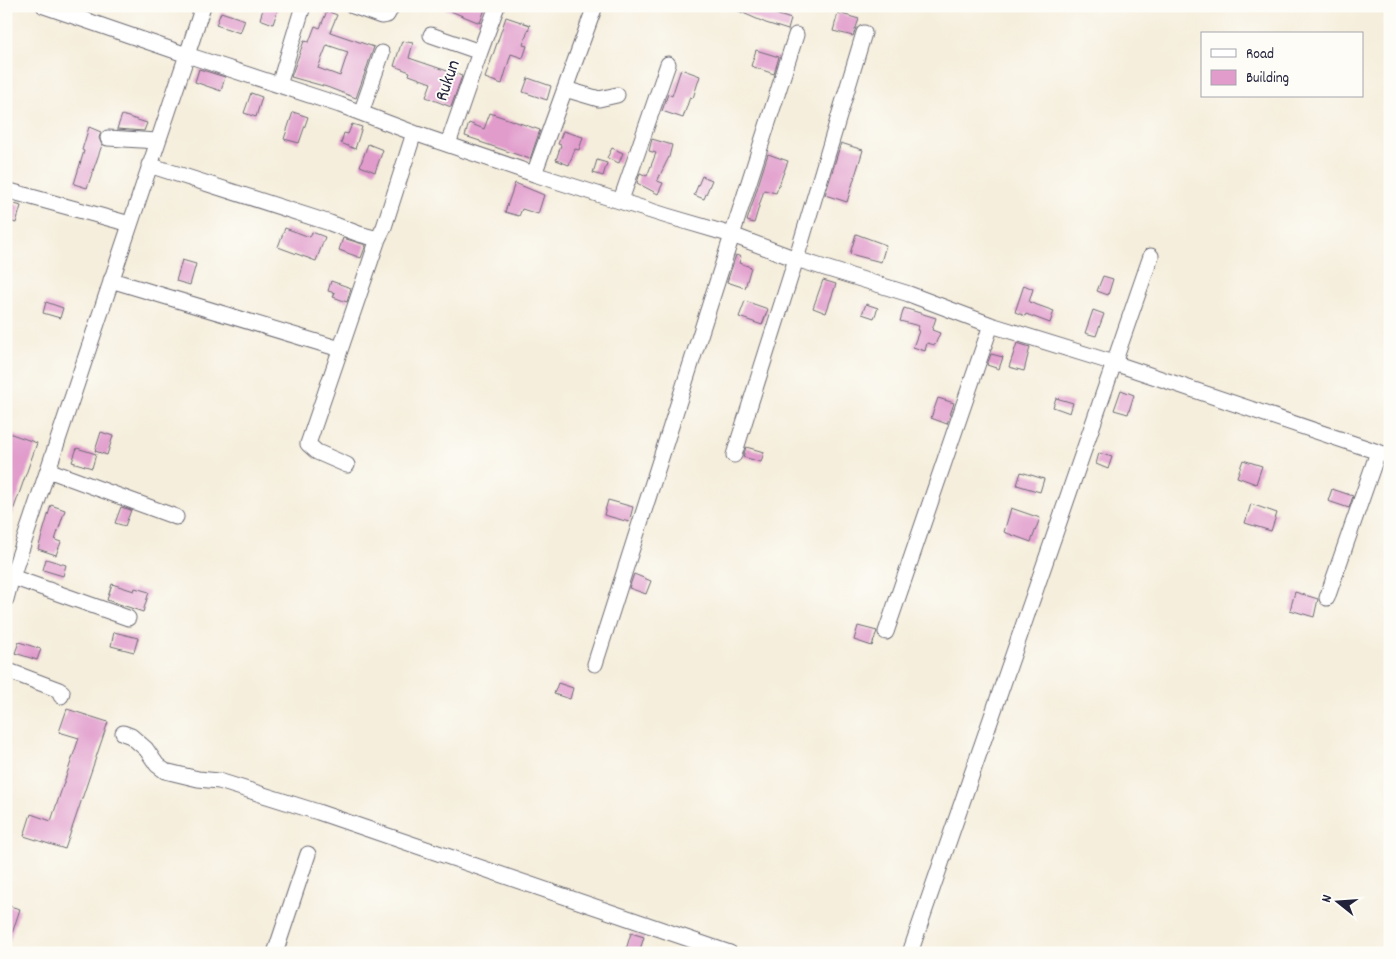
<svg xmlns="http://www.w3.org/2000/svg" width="1396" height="959" font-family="Dekko,sans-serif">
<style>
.building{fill:#e19ccc;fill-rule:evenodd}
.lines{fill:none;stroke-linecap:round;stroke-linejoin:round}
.minor-casing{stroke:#6c6973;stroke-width:17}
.minor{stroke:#fff;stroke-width:15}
.labels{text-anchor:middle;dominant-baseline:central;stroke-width:4;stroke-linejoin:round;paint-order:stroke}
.street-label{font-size:19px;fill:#22223b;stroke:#fdfcf7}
</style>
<rect width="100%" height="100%" fill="#fdfcf7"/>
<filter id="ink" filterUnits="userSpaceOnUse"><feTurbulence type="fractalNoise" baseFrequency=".02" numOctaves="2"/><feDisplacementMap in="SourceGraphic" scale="10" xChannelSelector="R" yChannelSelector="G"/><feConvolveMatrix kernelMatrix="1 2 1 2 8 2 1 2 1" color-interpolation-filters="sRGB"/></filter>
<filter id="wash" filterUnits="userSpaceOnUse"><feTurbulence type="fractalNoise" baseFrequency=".0096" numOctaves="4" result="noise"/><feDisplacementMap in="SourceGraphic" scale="20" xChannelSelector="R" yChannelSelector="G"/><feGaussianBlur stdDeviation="1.12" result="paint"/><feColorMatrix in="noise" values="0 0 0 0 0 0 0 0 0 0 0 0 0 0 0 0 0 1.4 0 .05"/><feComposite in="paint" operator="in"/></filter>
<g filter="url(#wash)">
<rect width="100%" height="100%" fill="#f5eedc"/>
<g id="blocks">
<path class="building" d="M264,6H279L273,24L260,19Z
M438,6H486L480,23Z
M727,6H764L763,10L791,19L788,30L766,23Z
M327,11L337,15L330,32L374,47L356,98L327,87L291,77L304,41L309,42L315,26L320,28ZM327,45L348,52L340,76L318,68Z
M221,12L245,20L240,33L216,25Z
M838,13L859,19L853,36L833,31Z
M506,17L530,25L523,45L527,46L523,58L511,54L502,84L485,78Z
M402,41L413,43L409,58L462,76L451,107L426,97L431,83L409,75L410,72L394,66Z
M756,50L779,57L774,74L751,66Z
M199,69L225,77L221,91L195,82Z
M681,69L700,76L693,98L690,97L683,118L662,111L668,94L672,96Z
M528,78L551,86L547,100L523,92Z
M251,93L262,97L256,117L244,113Z
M293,112L308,117L299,143L284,139Z
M490,113L540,130L530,159L480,142V141L465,136L469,123L484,129Z
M122,115L147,123L144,131L117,129Z
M352,124L362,127L355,149L341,143L344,133L348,134Z
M89,127L101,132L99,138L102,145L87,188L74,184L84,151L82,150Z
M563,131L583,137L579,150L575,149L569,165L556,160L561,145L558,144Z
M652,139L672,145L669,157L657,181L663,183L658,194L637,183L640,173L647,176L656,153L649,151Z
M841,143L863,150L847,202L825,195Z
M368,144L383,150L375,172L360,166Z
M612,148L623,153L619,163L607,158Z
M768,154L788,161L776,193L764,190L754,223L747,221Z
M597,160L607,163L603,176L593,173Z
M702,176L712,180L704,199L694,195Z
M515,183L544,195L538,214L522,209L519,216L505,212Z
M6,201L21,206L16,223L6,220Z
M285,228L310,237L312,232L325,237L316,261L278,247Z
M856,234L886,245L881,262L850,254Z
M343,238L366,245L361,258L339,250Z
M736,255L741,257L739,263L751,267L745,288L727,282Z
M182,260L196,264L190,285L176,281Z
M1103,276L1113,279L1108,295L1097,291Z
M823,280L836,284L826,313L813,308Z
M331,281L351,288L347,302L333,297L335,293L328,291Z
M1024,285L1033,289L1029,302L1054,311L1050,323L1026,314L1025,316L1015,312Z
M745,301L768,309L762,325L739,317Z
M46,302L63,308L60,318L43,313Z
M866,304L878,308L874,318L862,314Z
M904,308L936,318L932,330L940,333L935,345L927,343L925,351L913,347L919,331L917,330L919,326L900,321Z
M1093,310L1104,314L1096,336L1085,333Z
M1017,343L1030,347L1024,371L1009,367Z
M991,354L1003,357L999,369L987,365Z
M1121,390L1134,395L1128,414L1114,410Z
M938,398L954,403L947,424L931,418Z
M1056,398L1073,403L1070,413L1053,407Z
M6,432L37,443L8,525H6Z
M101,432L113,436L107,455L95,451Z
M746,447L764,452L761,462L743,457Z
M77,448L96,454L92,468L72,462Z
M1099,453L1112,457L1108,469L1096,464Z
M1243,460L1262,466L1256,484L1237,477Z
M1021,472L1044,479L1040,492L1017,485Z
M1332,489L1353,496L1349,508L1328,501Z
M608,500L633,507L629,522L604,515Z
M1251,504L1277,513L1271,531L1245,523Z
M51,505L65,510L55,540L61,542L56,555L38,549Z
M121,507L131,510L125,526L115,523Z
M1011,508L1040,518L1031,542L1004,532Z
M46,559L66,565L63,576L43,570Z
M634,574L651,581L646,594L629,588Z
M112,584L134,591L135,588L149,592L143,612L107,600Z
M1295,592L1318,599L1314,617L1290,610Z
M858,626L877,631L872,646L854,640Z
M114,632L138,638L134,652L111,646Z
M19,642L41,649L37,660L15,653Z
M558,683L573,688L570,699L554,694Z
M67,709L108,722L65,849L24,836L31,814L51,821L79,738L59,732Z
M6,905L20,909L8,946H6Z
M631,933L644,937L639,953H625Z"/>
</g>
</g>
<g filter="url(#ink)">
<use href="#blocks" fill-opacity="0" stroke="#6c6973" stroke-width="1"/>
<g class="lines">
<g class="minor-casing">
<path id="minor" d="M203,6L187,55L340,105L414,133L534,174L667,216L732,235L796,259L909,294L991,325L1114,363L1390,456
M353,6L381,16L387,15L392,6
M431,35L480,52L448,144
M480,52L497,6
M279,85L303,6
M565,89L599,99L617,95
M361,113L382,53
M108,138L157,141
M149,165L330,223L359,234L378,239L384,227L414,133
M534,174L595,6
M6,190L130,224
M621,200L668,64
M111,280L340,349
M734,455L796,259L864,33
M347,465L317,452L308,444L378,239
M48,470L176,517
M12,577L128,618
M1327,598L1378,452
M6,599L12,577L187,55L44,6
M886,632L991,325
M595,664L796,35
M6,670L59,690L62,692L61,696
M123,733L131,736L146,749L157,765L165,771L198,779L219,781L318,812L730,953
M275,953L308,854
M910,953L1151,256"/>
</g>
<use href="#minor" class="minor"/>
</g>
</g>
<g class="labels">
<g class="street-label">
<text transform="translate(449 81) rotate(-71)">Rukun</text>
</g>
</g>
<rect width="1396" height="959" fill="none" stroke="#fdfcf7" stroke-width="25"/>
<rect x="1201" y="32" width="162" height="65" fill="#fdfcf7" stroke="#a5a5ac"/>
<rect x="1211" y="49" width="25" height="8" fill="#ffffff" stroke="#a5a5ac"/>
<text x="1246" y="58" font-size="15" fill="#22223b">Road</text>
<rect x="1211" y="70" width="25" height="15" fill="#e19ccc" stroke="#a5a5ac"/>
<text x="1246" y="82" font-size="15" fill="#22223b">Building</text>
<g transform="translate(1338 902) rotate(287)" stroke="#fdfcf7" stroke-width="4" paint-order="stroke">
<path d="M0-4L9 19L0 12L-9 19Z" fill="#22223b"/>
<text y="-8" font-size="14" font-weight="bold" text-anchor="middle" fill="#22223b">N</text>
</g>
</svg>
